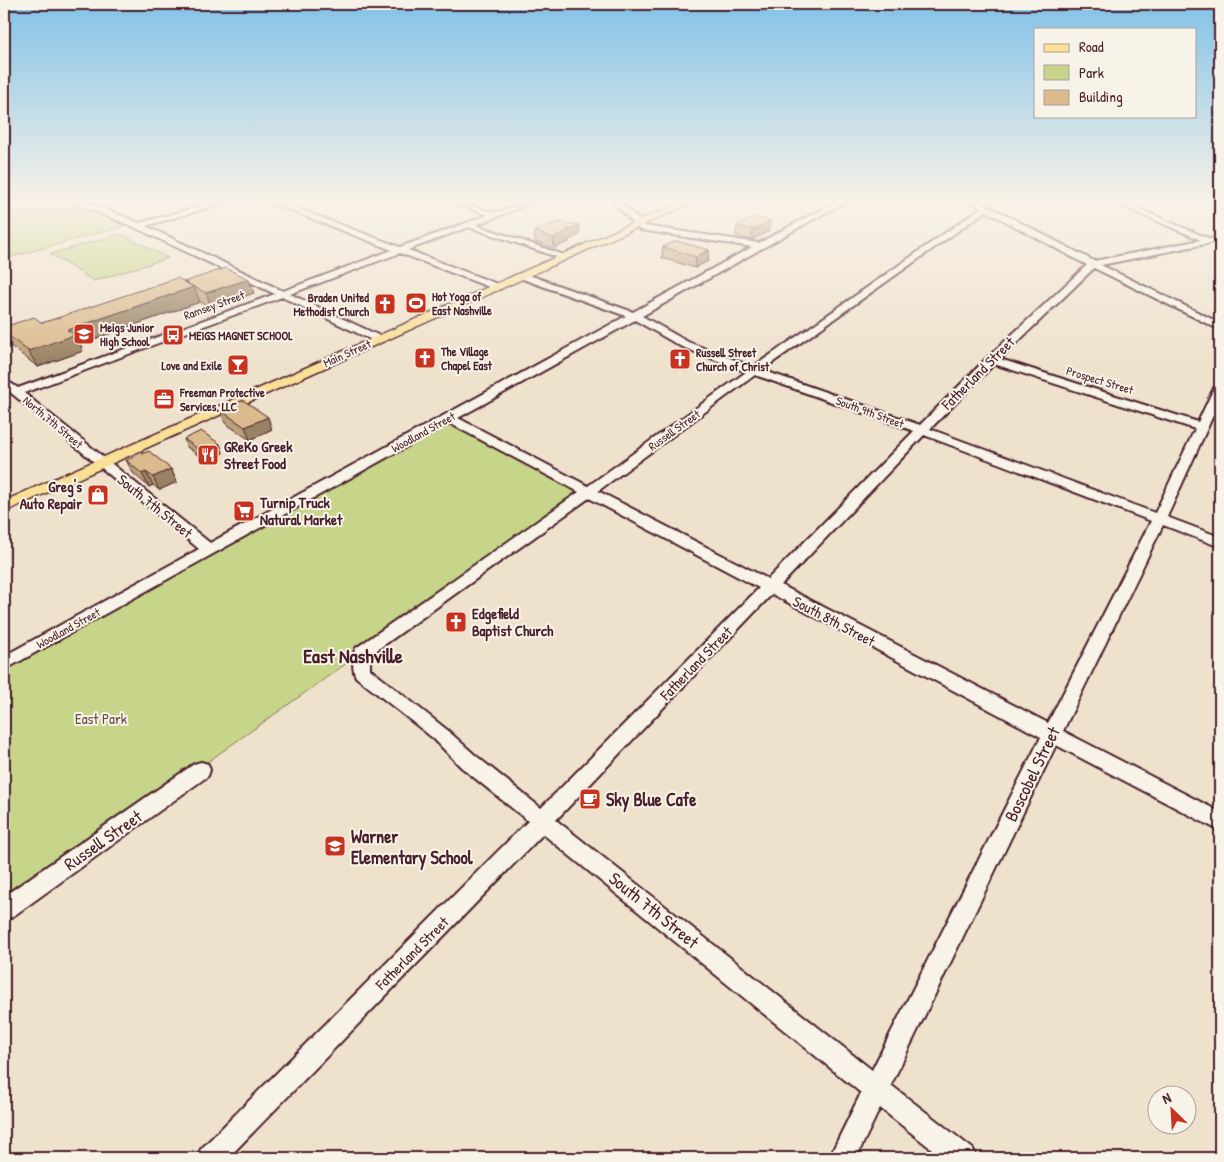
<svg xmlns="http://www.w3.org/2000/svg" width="1224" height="1162" font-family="'Patrick Hand',sans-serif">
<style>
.green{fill:#c6d589;stroke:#887a5a}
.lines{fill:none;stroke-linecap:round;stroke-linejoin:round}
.minor-casing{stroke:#4a1f2b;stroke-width:4}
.major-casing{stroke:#4a1f2b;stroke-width:3}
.minor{fill:#f7f3e8;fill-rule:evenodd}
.major{fill:#fadf96;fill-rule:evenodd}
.wall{fill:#bca07a;stroke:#4a1f2b}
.shaded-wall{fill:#998263;stroke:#4a1f2b}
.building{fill:#dbba8e;stroke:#4a1f2b}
.labels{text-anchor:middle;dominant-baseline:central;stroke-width:4;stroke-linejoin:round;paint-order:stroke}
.far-poi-label{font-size:12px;font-weight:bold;fill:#4a1f2b;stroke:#f7f3e8;text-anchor:start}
.far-street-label{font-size:12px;fill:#4a1f2b;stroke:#f7f3e8}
.street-label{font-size:15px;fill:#4a1f2b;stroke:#f7f3e8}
.poi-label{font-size:15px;font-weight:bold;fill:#4a1f2b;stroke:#f7f3e8;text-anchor:start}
.park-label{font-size:15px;fill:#694c42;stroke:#f7f3e8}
.near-street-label{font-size:18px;fill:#4a1f2b;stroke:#f7f3e8}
.near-poi-label{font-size:18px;font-weight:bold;fill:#4a1f2b;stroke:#f7f3e8;text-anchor:start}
.district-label{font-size:20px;font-weight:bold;fill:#4a1f2b;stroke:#f7f3e8}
</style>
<rect width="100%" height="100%" fill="#efe2cd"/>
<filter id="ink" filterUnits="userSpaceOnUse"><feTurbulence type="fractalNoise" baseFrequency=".02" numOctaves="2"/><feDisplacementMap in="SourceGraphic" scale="10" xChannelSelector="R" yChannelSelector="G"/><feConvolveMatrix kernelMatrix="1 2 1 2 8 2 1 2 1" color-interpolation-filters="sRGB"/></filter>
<g filter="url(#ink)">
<path class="green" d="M4,201H76L124,226L4,259Z
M121,234L168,258L94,281L50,254Z
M448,418L587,493L4,906V662Z"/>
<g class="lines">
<g class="minor-casing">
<path id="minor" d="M78,201H85L140,223L219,201H231L146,226L283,291L392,250L266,201H277L400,247L488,215L449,201C467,201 482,212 495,212C506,212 520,201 537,201L476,225L570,257L563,259L469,227L408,250L500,285V289H494L400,253L290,294L382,337V341H374L282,297L24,393L210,543L626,316L520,278V274H526L633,312L752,247L640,230L612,201H620L645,226L759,243L837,201H846L642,316L688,342L753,367L981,208L969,201H979L1094,261L1201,240L1110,201H1120L1210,239L1220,237V241L1101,265L1220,323V330L1094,268L1000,359L1198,422L1214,388L1220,385V400L1167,517L1220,537V547L1163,525L1063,731L1220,812V831L1056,745L891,1085L973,1149L977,1158H943L880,1108L856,1158H829L861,1093L543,834L228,1158H197L201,1149L528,821L461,767L434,739L356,677C352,669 352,655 356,648L579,492L449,423L4,670V656L199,549L4,387V379L18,388L275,294L136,228L78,204ZM986,211L1087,265L987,358L920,425L762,370ZM635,320L680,346L746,372L588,486L458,418ZM994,364L1195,429L1155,513L930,429ZM755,375L914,431L768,579L598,491ZM924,435L1151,521L1048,723L781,585ZM589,498L759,588L541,808L475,755L446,729L370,669V655ZM772,594L1041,737L872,1070L556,820Z
M201,762L208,764L210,770L208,776L12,917L4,920V896L194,764Z"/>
</g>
<g class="major-casing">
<path id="major" d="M683,201H696L4,512V501Z"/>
</g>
<use href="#minor" class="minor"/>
<use href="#major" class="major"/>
</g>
<path class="wall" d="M579,225V235L569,240V242L554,248L535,242L534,231Z
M737,226L769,231L752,240L736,236Z
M663,247L709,250L708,261L695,268L662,258Z
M184,282L254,293L212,308L200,302L80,344L83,351L38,367L8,344L4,338V327L42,323Z
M220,410L272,429L250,440L225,423Z
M184,439L220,444L223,453L206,461L187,447Z
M126,460L171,469L177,482L159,490L153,485L149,487L133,473Z"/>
<path class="shaded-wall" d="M770,221L769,231L752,240L753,230Z
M579,225V235L569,240V242L554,248L553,238L566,231Z
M709,250L708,261L695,268L696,257Z
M249,279L254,293L212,308L206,293Z
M194,287L200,302L80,344L83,351L38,367L28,351L67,330Z
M268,417L272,429L250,440L245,427Z
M220,444L223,453L206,461L202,452Z
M171,469L177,482L159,490L153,477Z
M146,472L153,485L149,487L142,474Z"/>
<path class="building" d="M755,217L770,221L753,230L737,226Z
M560,222L579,225L566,231H568L553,238L534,231Z
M676,241L709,250L696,257L663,247Z
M226,268L249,279L206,293L184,282Z
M177,278L194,287L67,330L75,335L28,351L4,332V327L34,317L42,323Z
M243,400L268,417L245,427L220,410Z
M201,431L220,444L202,452L184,439Z
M149,451L171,469L153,477L146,472L142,474L126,460Z"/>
</g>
<linearGradient id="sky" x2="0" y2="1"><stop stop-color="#82c2e8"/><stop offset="0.55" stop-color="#f8f2e8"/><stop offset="1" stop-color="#f8f2e8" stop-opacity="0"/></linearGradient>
<rect width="1224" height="364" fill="url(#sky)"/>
<defs>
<g id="stadium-square" transform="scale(1.125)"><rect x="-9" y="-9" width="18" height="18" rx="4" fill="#c8321e" stroke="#f7f3e8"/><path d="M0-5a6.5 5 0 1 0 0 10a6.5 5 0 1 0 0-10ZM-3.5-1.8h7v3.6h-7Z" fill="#fff"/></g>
<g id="church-square" transform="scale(1.125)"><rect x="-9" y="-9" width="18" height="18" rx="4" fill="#c8321e" stroke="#f7f3e8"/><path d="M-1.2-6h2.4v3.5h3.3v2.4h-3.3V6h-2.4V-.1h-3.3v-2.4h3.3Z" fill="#fff"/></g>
<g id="school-square" transform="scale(1.125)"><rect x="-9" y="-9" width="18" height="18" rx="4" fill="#c8321e" stroke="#f7f3e8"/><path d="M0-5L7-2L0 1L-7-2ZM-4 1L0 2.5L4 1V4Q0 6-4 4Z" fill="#fff"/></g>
<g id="bus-square" transform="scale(1.125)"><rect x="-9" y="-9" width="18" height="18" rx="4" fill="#c8321e" stroke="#f7f3e8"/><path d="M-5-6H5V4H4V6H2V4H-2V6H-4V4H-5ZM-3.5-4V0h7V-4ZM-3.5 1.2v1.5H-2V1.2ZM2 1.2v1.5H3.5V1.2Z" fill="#fff"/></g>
<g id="bar-square" transform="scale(1.125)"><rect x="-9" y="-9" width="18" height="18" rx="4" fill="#c8321e" stroke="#f7f3e8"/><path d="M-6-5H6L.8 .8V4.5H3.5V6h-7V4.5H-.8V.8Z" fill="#fff"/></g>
<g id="office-square" transform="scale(1.125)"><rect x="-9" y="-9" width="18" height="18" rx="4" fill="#c8321e" stroke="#f7f3e8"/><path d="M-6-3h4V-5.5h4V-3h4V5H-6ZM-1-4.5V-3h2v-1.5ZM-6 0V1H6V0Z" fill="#fff"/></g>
<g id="restaurant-square" transform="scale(1.125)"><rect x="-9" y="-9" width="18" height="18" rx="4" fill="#c8321e" stroke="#f7f3e8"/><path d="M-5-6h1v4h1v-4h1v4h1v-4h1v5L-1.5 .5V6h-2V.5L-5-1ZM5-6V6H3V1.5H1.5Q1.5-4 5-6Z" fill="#fff"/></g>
<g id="shop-square" transform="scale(1.125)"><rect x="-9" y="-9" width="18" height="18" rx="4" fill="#c8321e" stroke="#f7f3e8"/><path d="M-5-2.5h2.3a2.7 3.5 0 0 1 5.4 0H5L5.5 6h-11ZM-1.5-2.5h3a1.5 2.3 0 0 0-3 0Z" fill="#fff"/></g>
<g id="supermarket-square" transform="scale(1.125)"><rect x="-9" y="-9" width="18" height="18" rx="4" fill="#c8321e" stroke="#f7f3e8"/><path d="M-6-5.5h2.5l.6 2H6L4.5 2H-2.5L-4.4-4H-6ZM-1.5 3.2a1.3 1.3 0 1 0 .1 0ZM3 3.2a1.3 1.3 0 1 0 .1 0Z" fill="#fff"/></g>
<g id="cafe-square" transform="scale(1.125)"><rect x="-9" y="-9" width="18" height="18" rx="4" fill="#c8321e" stroke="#f7f3e8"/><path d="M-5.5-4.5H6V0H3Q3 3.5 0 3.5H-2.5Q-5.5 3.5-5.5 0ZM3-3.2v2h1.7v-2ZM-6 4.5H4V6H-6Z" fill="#fff"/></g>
</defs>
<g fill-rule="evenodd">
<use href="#stadium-square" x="416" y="303"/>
<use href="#church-square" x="385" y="304"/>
<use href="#school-square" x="84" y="334"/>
<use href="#bus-square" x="173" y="335"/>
<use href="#church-square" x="425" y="358"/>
<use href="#church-square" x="680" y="359"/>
<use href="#bar-square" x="238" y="365"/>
<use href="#office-square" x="164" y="399"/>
<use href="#restaurant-square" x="208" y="455"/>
<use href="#shop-square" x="98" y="495"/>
<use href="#supermarket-square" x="244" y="511"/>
<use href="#church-square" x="456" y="622"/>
<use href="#cafe-square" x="590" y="799"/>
<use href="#school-square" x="335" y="846"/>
</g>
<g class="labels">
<g class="far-poi-label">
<text x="432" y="296">Hot Yoga of<tspan x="432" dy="14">East Nashville</tspan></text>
<text x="369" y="297" text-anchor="end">Braden United<tspan x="369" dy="14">Methodist Church</tspan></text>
<text x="100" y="327">Meigs Junior<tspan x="100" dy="14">High School</tspan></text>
<text x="189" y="335">MEIGS MAGNET SCHOOL</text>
<text x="441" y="351">The Village<tspan x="441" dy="14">Chapel East</tspan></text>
<text x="696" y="352">Russell Street<tspan x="696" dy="14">Church of Christ</tspan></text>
<text x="222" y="365" text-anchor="end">Love and Exile</text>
<text x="180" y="392">Freeman Protective<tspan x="180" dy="14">Services, LLC</tspan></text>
</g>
<g class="far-street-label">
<text transform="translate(214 305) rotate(-20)">Ramsey Street</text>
<text transform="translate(347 353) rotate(-24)">Main Street</text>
<text transform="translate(1100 380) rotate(17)">Prospect Street</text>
<text transform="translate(870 412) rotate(20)">South 9th Street</text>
<text transform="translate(53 422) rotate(40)">North 7th Street</text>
<text transform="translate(674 430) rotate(-36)">Russell Street</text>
<text transform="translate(423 432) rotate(-29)">Woodland Street</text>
<text transform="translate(68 628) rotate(-29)">Woodland Street</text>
</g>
<g class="street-label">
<text transform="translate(978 373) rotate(-45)">Fatherland Street</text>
<text transform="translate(155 506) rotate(39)">South 7th Street</text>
<text transform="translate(834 621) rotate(28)">South 8th Street</text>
<text transform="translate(696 663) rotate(-46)">Fatherland Street</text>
<text transform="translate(412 953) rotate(-45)">Fatherland Street</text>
</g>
<g class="poi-label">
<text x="224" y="446">GReKo Greek<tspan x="224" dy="17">Street Food</tspan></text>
<text x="82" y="486" text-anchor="end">Greg's<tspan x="82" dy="17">Auto Repair</tspan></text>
<text x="260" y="502">Turnip Truck<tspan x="260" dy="17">Natural Market</tspan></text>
<text x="472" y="613">Edgefield<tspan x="472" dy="17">Baptist Church</tspan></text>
</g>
<g class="park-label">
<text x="101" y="718">East Park</text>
</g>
<g class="near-street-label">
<text transform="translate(1032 774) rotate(-64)">Boscobel Street</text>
<text transform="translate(103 840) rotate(-35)">Russell Street</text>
<text transform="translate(654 910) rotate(39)">South 7th Street</text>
</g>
<g class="near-poi-label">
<text x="606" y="799">Sky Blue Cafe</text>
<text x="351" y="836">Warner<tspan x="351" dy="21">Elementary School</tspan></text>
</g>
<g class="district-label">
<text x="353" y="655">East Nashville</text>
</g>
</g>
<rect width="1224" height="1162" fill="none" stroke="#f7f3e8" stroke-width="20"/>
<rect x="10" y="10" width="1204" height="1142" fill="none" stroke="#4a1f2b" stroke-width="2" filter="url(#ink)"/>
<rect x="1034" y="28" width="162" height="90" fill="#f7f3e8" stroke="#b29e9c"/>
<rect x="1044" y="44" width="25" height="8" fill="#fadf96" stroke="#b29e9c"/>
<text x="1079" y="52" font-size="15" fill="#4a1f2b">Road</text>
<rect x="1044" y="65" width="25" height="15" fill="#c6d589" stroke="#b29e9c"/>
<text x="1079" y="78" font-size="15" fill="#4a1f2b">Park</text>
<rect x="1044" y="90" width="25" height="15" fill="#dbba8e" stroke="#b29e9c"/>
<text x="1079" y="102" font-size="15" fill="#4a1f2b">Building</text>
<g transform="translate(1172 1110) rotate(335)"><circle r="24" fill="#f7f3e8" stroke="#b29e9c"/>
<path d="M0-4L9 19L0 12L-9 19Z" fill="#c8321e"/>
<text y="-8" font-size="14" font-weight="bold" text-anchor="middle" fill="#4a1f2b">N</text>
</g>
</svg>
